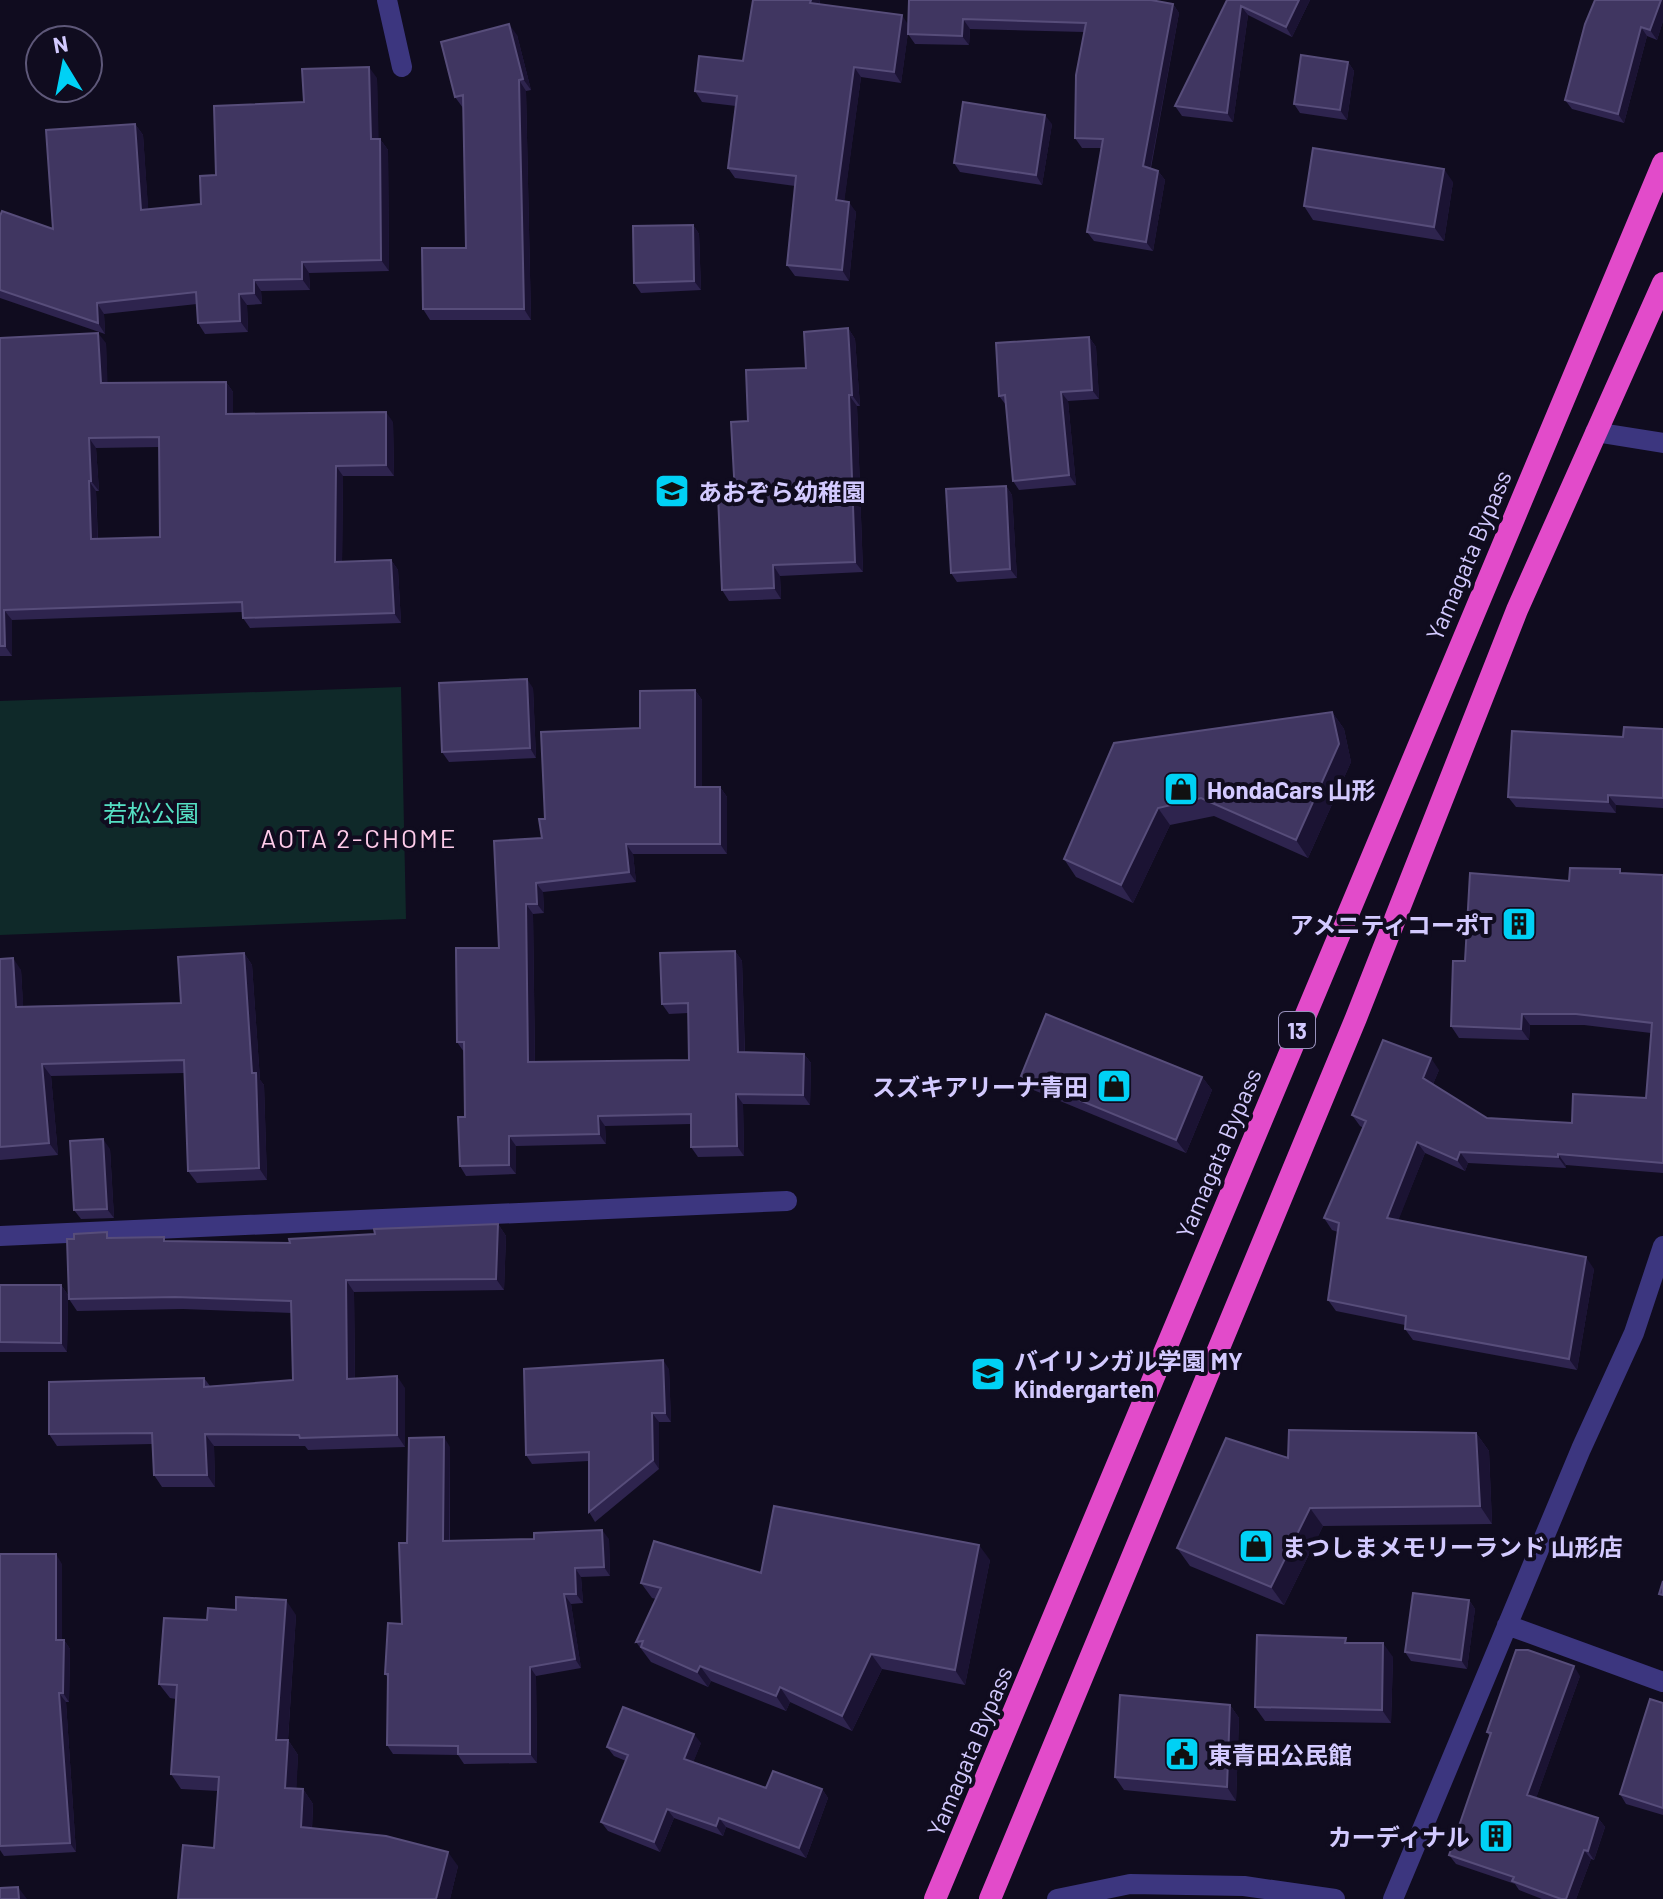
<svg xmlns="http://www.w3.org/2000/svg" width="1663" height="1899" font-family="Barlow,'Noto Sans JP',sans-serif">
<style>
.green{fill:#0f2929}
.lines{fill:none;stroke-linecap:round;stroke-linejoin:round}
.minor{stroke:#3c367f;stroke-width:20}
.trunk{stroke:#e24bca;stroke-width:22}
.wall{fill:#2e244e;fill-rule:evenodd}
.shaded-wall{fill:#1b1333}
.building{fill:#403661;stroke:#574d7a;stroke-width:2;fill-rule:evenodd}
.labels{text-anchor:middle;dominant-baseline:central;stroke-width:8;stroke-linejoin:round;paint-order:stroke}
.shield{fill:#100c1f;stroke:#9891bc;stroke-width:2}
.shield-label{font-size:22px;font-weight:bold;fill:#d3caff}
.poi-label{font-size:24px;font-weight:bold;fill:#d3caff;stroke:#100c1f;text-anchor:start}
.street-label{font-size:24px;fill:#d3caff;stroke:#100c1f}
.park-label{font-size:24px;fill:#55e0c4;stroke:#100c1f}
.neighbourhood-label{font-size:26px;letter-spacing:2px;fill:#ffccea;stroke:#100c1f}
</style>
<rect width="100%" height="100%" fill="#100c1f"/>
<path class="green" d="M401,687L406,919L0,935V701Z"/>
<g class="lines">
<path class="minor" d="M387,0L402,67
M1595,432L1663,443
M0,1236L787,1201
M1507,1625L1663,1682
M1057,1899L1130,1884L1244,1886L1335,1899
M1393,1899L1581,1449L1634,1333L1663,1246"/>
<path class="trunk" d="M935,1899L1663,163
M990,1899L1356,1018L1517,610L1663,283"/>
</g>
<path class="wall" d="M820,0V4L908,25L909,0L1173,4L1179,13L1151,168L1158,171L1165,180L1153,251L1094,241L1087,232L1101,148H1082L1075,138L1084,32L970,29L969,45L915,44L908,34V32L901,83L861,77L844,201L856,212L849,281L795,276L787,265L795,186L735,178L728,168L736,106L702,102L695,91L743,61Z
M1227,0H1310L1292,37L1248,15L1233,122L1182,116L1175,106Z
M1663,0V21L1657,40L1647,36L1624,123L1572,109L1565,100Z
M517,35L531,90L526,91L531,320H430L423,309L466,248L463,108L455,97Z
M1348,62L1354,71L1347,120L1300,113L1294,104Z
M377,78L378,139H380L388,150L389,271L309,273L310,290L261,291L262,304L247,305L248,332L205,334L198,323L197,304L104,314L105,334L0,298V216L53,229L135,124L143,135L148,209L201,204L216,175L304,102Z
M1052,124L1042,185L960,172L954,163Z
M1453,182L1444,241L1313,220L1304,206Z
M693,225L699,234L701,290L641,293L634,283Z
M848,328L855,339L860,406H857L863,572L780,576L781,599L729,601L722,590L735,494L748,421Z
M1089,337L1096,347L1099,399L1068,401L1076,485L1019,490L1013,481L1006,405L999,396Z
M0,338L106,343L107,383L226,382L233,392V414L393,422L394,476H343L342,562L391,560L398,570L401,623L250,628L243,618L242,612L12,620V656H0ZM159,447L160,537L98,539L96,491H99L96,448Z
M1006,486L1012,495L1017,578L957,582L951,573Z
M533,688L536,758L449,762L442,752Z
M695,690L702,700V787H720L727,797V854H633L636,882L543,892L544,913L533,914L535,1062L689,1060L688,1013L669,1014L662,1004L735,951L742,961L745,1052L804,1054L811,1063L810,1105L743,1104L744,1156L698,1157L691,1147V1124L605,1126L606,1144L516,1146V1174L466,1176L460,1166L465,1117L464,1052L457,1042L499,948L542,838L545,819L640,728Z
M1332,712L1344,729L1351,762L1308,858L1214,816L1170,825L1133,903L1076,877L1064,859Z
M1663,729V808L1616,805V813L1516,807L1508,797L1623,737Z
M1623,873L1663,875V1173L1566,1165V1168L1468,1163L1465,1171L1425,1153L1398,1220L1594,1269L1577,1370L1413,1340L1405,1329V1325L1336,1311L1328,1300L1338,1232L1332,1230L1324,1218L1364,1128L1360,1126L1352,1115L1439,1070L1433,1084L1487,1118L1572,1123L1646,1098L1651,1033L1584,1025H1530L1529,1040L1459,1038L1451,1026L1465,961L1569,881Z
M244,953L252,965L260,1080L264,1085L267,1180L197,1183L188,1171L184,1073L51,1076L58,1155L0,1160V959L21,970L23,1006L181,1003Z
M1021,1076L1202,1077L1212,1090L1186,1153L1031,1089Z
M110,1149L114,1218L81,1219L74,1210Z
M498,1224L506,1236L504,1290L354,1292L355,1378L405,1388V1447L308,1450L305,1446H214L215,1487H162L154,1475L152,1444L57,1446L49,1434L204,1378L210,1386L293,1380L292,1313L183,1309L77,1311L69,1299L111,1238L166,1241L290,1243L375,1234Z
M0,1285H61L68,1295L67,1352H0Z
M669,1369L671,1422H659V1469L595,1522L589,1512V1461L532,1464L526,1455Z
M1476,1433L1489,1451L1492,1524L1323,1526L1284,1605L1190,1566L1177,1548L1288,1458Z
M450,1447V1541L609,1539L610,1576L581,1577L583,1603L571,1604L581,1668L536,1676L537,1763L464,1764L458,1755L393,1754L387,1745L388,1678L385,1674L402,1624L407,1543Z
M990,1560L965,1685L882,1669L852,1731L790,1702L786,1711L711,1681L708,1687L651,1662L636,1642L656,1599L652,1598L641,1583L761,1573Z
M62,1564V1640H64L70,1649L69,1702H66L76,1852L4,1856L0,1850V1846Z
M1469,1600L1475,1609L1467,1669L1411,1661L1405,1652Z
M236,1610L296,1615L288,1740L298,1755L296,1789H303L313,1804L312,1829L458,1866L450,1899H178L214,1848L218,1791L181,1789L171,1774L176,1699L170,1698L159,1684L207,1620Z
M1349,1643L1393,1657L1391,1723L1265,1721L1255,1707Z
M1580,1676L1536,1798L1598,1818L1605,1827L1594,1860L1591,1859L1576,1899H1542L1519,1890L1515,1884L1456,1864L1449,1855L1490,1737L1487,1732Z
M1663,1703V1815L1626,1804L1620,1794Z
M1230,1705L1239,1718L1236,1801L1124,1790L1115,1777Z
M701,1743L693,1762L766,1788L822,1789L828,1798L806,1858L726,1827L723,1836L674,1818L660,1852L608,1831L601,1822L626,1761L614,1756L607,1747Z"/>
<path class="shaded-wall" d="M811,0H820L818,13L810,3Z
M1299,0H1310L1292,37L1286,27Z
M1661,0H1663V21L1657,40L1650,30Z
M1173,4L1179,13L1149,175L1143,166Z
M1241,6L1248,15L1233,122L1227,113Z
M902,15L909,26L901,83L894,72Z
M963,19L970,29L969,45L962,36Z
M509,24L517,35L531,90L523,79Z
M1641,27L1647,36L1624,123L1618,114Z
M1348,62L1354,71L1347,120L1340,110Z
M369,67L377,78L379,150L371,139Z
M854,67L861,77L843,211L836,200Z
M519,80L526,91L531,320L524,309Z
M1045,115L1052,124L1042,185L1036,175Z
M135,124L143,135L149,220L141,210Z
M380,139L388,150L389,271L381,260Z
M1444,169L1453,182L1444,241L1434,227Z
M1158,171L1165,180L1153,251L1146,242Z
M849,202L856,212L849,281L842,270Z
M693,225L699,234L701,290L694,281Z
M302,262L309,273L310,290L302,279Z
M254,280L261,291L262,304L254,293Z
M239,294L247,305L248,332L240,321Z
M97,303L104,314L105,334L98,323Z
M848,328L855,339L860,406L852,395Z
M98,333L106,343L108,393L101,383Z
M1089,337L1096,347L1099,399L1092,390Z
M226,382L233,392V424L226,414Z
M1061,392L1068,401L1076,485L1069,475Z
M849,395L857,406L863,572L855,562Z
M386,412L393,422L394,476L386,465Z
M89,438L96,448L99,491L91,481Z
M336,466L343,476L342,572L335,562Z
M89,481L96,491L98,550L91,539Z
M1006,486L1012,495L1017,578L1010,569Z
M391,560L398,570L401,623L394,613Z
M773,565L780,576L781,599L774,588Z
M4,610L12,620V656L5,646Z
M527,679L533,688L536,758L530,748Z
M695,690L702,700V797L695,787Z
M1332,712L1344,729L1351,762L1308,858L1296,840Z
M720,787L727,797V854L720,844Z
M1608,795L1616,805V813L1608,802Z
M1158,808L1170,825L1133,903L1121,885Z
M626,844L633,854L636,882L629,872Z
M536,883L543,892L544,913L537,904Z
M526,904L533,914L535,1072L528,1062Z
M735,951L742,961L745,1062L738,1052Z
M244,953L252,965L260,1080L264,1085L267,1180L259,1168Z
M13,958L21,970L24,1019L16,1007Z
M1522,1014L1530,1025L1529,1040L1521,1029Z
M804,1054L811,1063L810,1105L803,1095Z
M1431,1058L1439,1070L1431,1089L1423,1078Z
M42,1064L51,1076L58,1155L49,1143Z
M1202,1077L1212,1090L1186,1153L1176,1140Z
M736,1094L743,1104L744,1156L737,1146Z
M598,1116L605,1126L606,1144L599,1134Z
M509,1136L516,1146V1174L509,1165Z
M103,1139L110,1149L114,1218L107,1209Z
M1417,1142L1425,1153L1395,1229L1387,1218Z
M1460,1152L1468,1163L1465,1171L1457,1160Z
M1558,1154L1566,1165V1168L1558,1157Z
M498,1224L506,1236L504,1290L496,1279Z
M1586,1257L1594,1269L1577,1370L1569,1359Z
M346,1280L354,1292L355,1390L347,1379Z
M61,1285L68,1295L67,1352L61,1343Z
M663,1360L669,1369L671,1422L665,1413Z
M397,1376L405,1388V1447L397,1435Z
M652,1413L659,1422V1469L653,1460Z
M1476,1433L1489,1451L1492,1524L1480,1506Z
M205,1434L214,1446L215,1487L207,1475Z
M444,1437L450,1447L449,1551L443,1541Z
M1310,1508L1323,1526L1284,1605L1271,1587Z
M602,1530L609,1539L610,1576L604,1567Z
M979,1545L990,1560L965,1685L955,1670Z
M56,1554L62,1564V1649L56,1640Z
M575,1568L581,1577L583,1603L576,1594Z
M564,1594L571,1604L581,1668L575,1659Z
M286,1600L296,1615L287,1754L276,1740Z
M1469,1600L1475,1609L1467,1669L1461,1660Z
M64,1640L70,1649L69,1702L63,1693Z
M1383,1643L1393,1657L1391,1723L1382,1710Z
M871,1654L882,1669L852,1731L842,1716Z
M700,1666L711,1681L708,1687L697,1672Z
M1574,1666L1580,1676L1534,1804L1527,1795Z
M530,1667L536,1676L537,1763L530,1754Z
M780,1687L790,1702L786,1711L776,1696Z
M59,1693L66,1702L76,1852L70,1843Z
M1230,1705L1239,1718L1236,1801L1227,1787Z
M694,1734L701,1743L691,1768L684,1759Z
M288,1740L298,1755L296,1803L285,1788Z
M303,1789L313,1804L311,1842L301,1827Z
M822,1789L828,1798L806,1858L799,1848Z
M667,1809L674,1818L660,1852L654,1842Z
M719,1818L726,1827L723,1836L716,1826Z
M1598,1818L1605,1827L1594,1860L1588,1851Z
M1584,1850L1591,1859L1576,1899H1566Z
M448,1852L458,1866L450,1899H436Z
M18,1887L27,1899H19Z"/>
<path class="building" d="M753,0H811L810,3L902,15L894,72L854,67L836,200L849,202L842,270L787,265L796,176L728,168L737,96L695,91L699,56L743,61Z
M909,0H1151L1173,4L1143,166L1158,171L1146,242L1087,232L1103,139L1075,138L1076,75L1086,23L963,19L962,36L908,34Z
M1227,0H1299L1286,27L1241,6L1227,113L1175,106Z
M1595,0H1661L1650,30L1641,27L1618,114L1565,100L1585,24Z
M509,24L523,79L519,80L524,309H423L422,248H466L463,95L455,97L441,42Z
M1301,55L1348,62L1340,110L1294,104Z
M369,67L371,139H380L381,260L302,262V279L254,280V293L239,294L240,321L198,323L196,292L97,303L98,323L0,290V216L2,211L53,229L46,130L135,124L141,210L201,204L200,176L216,175L214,106L304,102L302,69Z
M963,102L1045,115L1036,175L954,163Z
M1313,148L1444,169L1434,227L1304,206Z
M693,225L694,281L634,283L633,226Z
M848,328L852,395H849L855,562L773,565L774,588L722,590L718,495L735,494L731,422L748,421L746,370L806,368L804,332Z
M98,333L101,383L226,382V414L386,412V465L336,466L335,562L391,560L394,613L243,618L242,602L4,610L5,646H0V338ZM159,437L160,537L91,539L89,481H91L89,438Z
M1089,337L1092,390L1061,392L1069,475L1013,481L1005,395L999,396L996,343Z
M1006,486L1010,569L951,573L946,489Z
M527,679L530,748L442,752L439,683Z
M695,690V787H720V844H626L629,872L536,883L537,904H526L528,1062L689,1060L688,1003L662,1004L660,953L735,951L738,1052L804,1054L803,1095L736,1094L737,1146L691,1147V1114L598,1116L599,1134L509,1136V1165L460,1166L458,1117H465L464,1042H457L456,948H499L494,841L542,838L539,819H545L541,732L640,728V691Z
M1332,712L1339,744L1296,840L1201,798L1158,808L1121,885L1064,859L1114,743Z
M1624,727L1663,729V798L1608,795V802L1508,797L1512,731L1623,737Z
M1570,868L1620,869V873L1663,875V1163L1558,1154V1157L1460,1152L1457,1160L1417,1142L1387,1218L1586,1257L1569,1359L1405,1329L1406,1316L1328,1300L1339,1223L1324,1218L1366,1121L1352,1115L1383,1040L1431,1058L1423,1078L1487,1118L1572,1123L1573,1094L1646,1098L1652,1023L1576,1014H1522L1521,1029L1451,1026L1453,961H1465L1470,873L1569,881Z
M244,953L252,1073H256L259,1168L188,1171L184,1060L42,1064L49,1143L0,1147V959L13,958L16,1007L181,1003L178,957Z
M1046,1014L1202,1077L1176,1140L1021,1076Z
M103,1139L107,1209L74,1210L70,1141Z
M498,1224L496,1279L346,1280L347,1379L397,1376V1435L300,1438L299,1435L205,1434L207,1475H154L152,1433L49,1434V1382L204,1378V1387L293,1380L291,1301L175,1297L69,1299L67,1239H74V1234L107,1232V1238L164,1237V1241L290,1243L289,1239L375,1234L374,1229Z
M0,1285H61V1343L0,1342Z
M663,1360L665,1413H652L653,1460L589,1512V1452L526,1455L524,1369Z
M1289,1430L1476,1433L1480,1506L1310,1508L1271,1587L1177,1548L1226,1438L1288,1458Z
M444,1437L443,1541L534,1539V1533L602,1530L604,1567L575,1568L576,1594H564L575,1659L530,1667V1754H458V1746L387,1745L388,1674H385L388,1623L402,1624L399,1543H407L409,1438Z
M774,1506L979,1545L955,1670L871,1654L842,1716L780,1687L776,1696L700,1666L697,1672L641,1647L643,1641L636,1642L661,1588L641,1583L654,1541L761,1573Z
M0,1554H56V1640H64L63,1693H59L70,1843L0,1846Z
M1663,1581V1595L1659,1594Z
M1413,1593L1469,1600L1461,1660L1405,1652Z
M236,1597L286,1600L276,1740H288L285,1788L303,1789L301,1827L386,1836L448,1852L436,1899H178L183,1845L214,1848L219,1777L171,1774L177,1685L159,1684L164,1618L207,1620L208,1608L236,1610Z
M1257,1635L1346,1638L1345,1643H1383L1382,1710L1255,1707Z
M1516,1650H1528L1574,1666L1527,1795L1598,1818L1588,1851L1584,1850L1566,1899H1561L1512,1881L1514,1877L1449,1855L1491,1733L1487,1732Z
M1120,1695L1230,1705L1227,1787L1115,1777Z
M1650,1699L1663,1703V1808L1620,1794Z
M623,1707L694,1734L684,1759L766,1788L773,1771L822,1789L799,1848L719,1818L716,1826L667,1809L654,1842L601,1822L628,1755L607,1747Z
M18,1887L19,1899H0V1888Z"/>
<defs>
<g id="school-square" transform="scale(1.8)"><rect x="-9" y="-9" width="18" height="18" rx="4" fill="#00d1f5" stroke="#100c1f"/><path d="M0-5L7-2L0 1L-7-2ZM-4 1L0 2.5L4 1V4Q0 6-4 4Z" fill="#111"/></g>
<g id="shop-square" transform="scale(1.8)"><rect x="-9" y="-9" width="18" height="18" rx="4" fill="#00d1f5" stroke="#100c1f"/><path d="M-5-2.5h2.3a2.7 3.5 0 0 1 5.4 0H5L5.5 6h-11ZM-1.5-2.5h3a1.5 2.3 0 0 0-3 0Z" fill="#111"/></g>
<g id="building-square" transform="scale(1.8)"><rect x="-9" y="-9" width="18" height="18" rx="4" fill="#00d1f5" stroke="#100c1f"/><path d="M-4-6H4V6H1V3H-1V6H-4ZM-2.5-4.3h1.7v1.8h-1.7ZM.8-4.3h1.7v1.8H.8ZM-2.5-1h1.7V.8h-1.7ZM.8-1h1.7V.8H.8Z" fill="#111"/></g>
<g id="civic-square" transform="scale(1.8)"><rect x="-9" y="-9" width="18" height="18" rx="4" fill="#00d1f5" stroke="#100c1f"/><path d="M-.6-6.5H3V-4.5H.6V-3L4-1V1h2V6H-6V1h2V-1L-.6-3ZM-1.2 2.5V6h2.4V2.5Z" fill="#111"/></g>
</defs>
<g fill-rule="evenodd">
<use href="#school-square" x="672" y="491"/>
<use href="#shop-square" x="1181" y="789"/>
<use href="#building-square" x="1519" y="924"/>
<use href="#shop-square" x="1114" y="1086"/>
<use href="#school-square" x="988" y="1374"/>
<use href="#shop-square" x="1256" y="1546"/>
<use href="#civic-square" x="1182" y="1754"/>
<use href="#building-square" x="1496" y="1836"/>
</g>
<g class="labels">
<rect class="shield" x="1279" y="1012" width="36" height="36" rx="6"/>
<g class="shield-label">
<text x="1297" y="1030">13</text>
</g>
<g class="poi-label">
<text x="698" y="491">あおぞら幼稚園</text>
<text x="1207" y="789">HondaCars 山形</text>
<text x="1493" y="924" text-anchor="end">アメニティコーポT</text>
<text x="1088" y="1086" text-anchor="end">スズキアリーナ青田</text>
<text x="1014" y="1360">バイリンガル学園 MY<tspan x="1014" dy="28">Kindergarten</tspan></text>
<text x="1282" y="1546">まつしまメモリーランド 山形店</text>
<text x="1208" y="1754">東青田公民館</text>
<text x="1470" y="1836" text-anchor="end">カーディナル</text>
</g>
<g class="street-label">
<text transform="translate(1468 555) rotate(-67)">Yamagata Bypass</text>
<text transform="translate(1218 1153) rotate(-67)">Yamagata Bypass</text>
<text transform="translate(969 1751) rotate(-67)">Yamagata Bypass</text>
</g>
<g class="park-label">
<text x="151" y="812">若松公園</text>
</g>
<g class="neighbourhood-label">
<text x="359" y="837">AOTA 2-CHOME</text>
</g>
</g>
<g transform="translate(64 64) rotate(350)"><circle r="38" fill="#100c1f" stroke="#5e5879" stroke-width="2"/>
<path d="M0-6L14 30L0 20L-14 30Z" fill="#00d1f5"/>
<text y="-12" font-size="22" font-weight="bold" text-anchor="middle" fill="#d3caff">N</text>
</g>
</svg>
